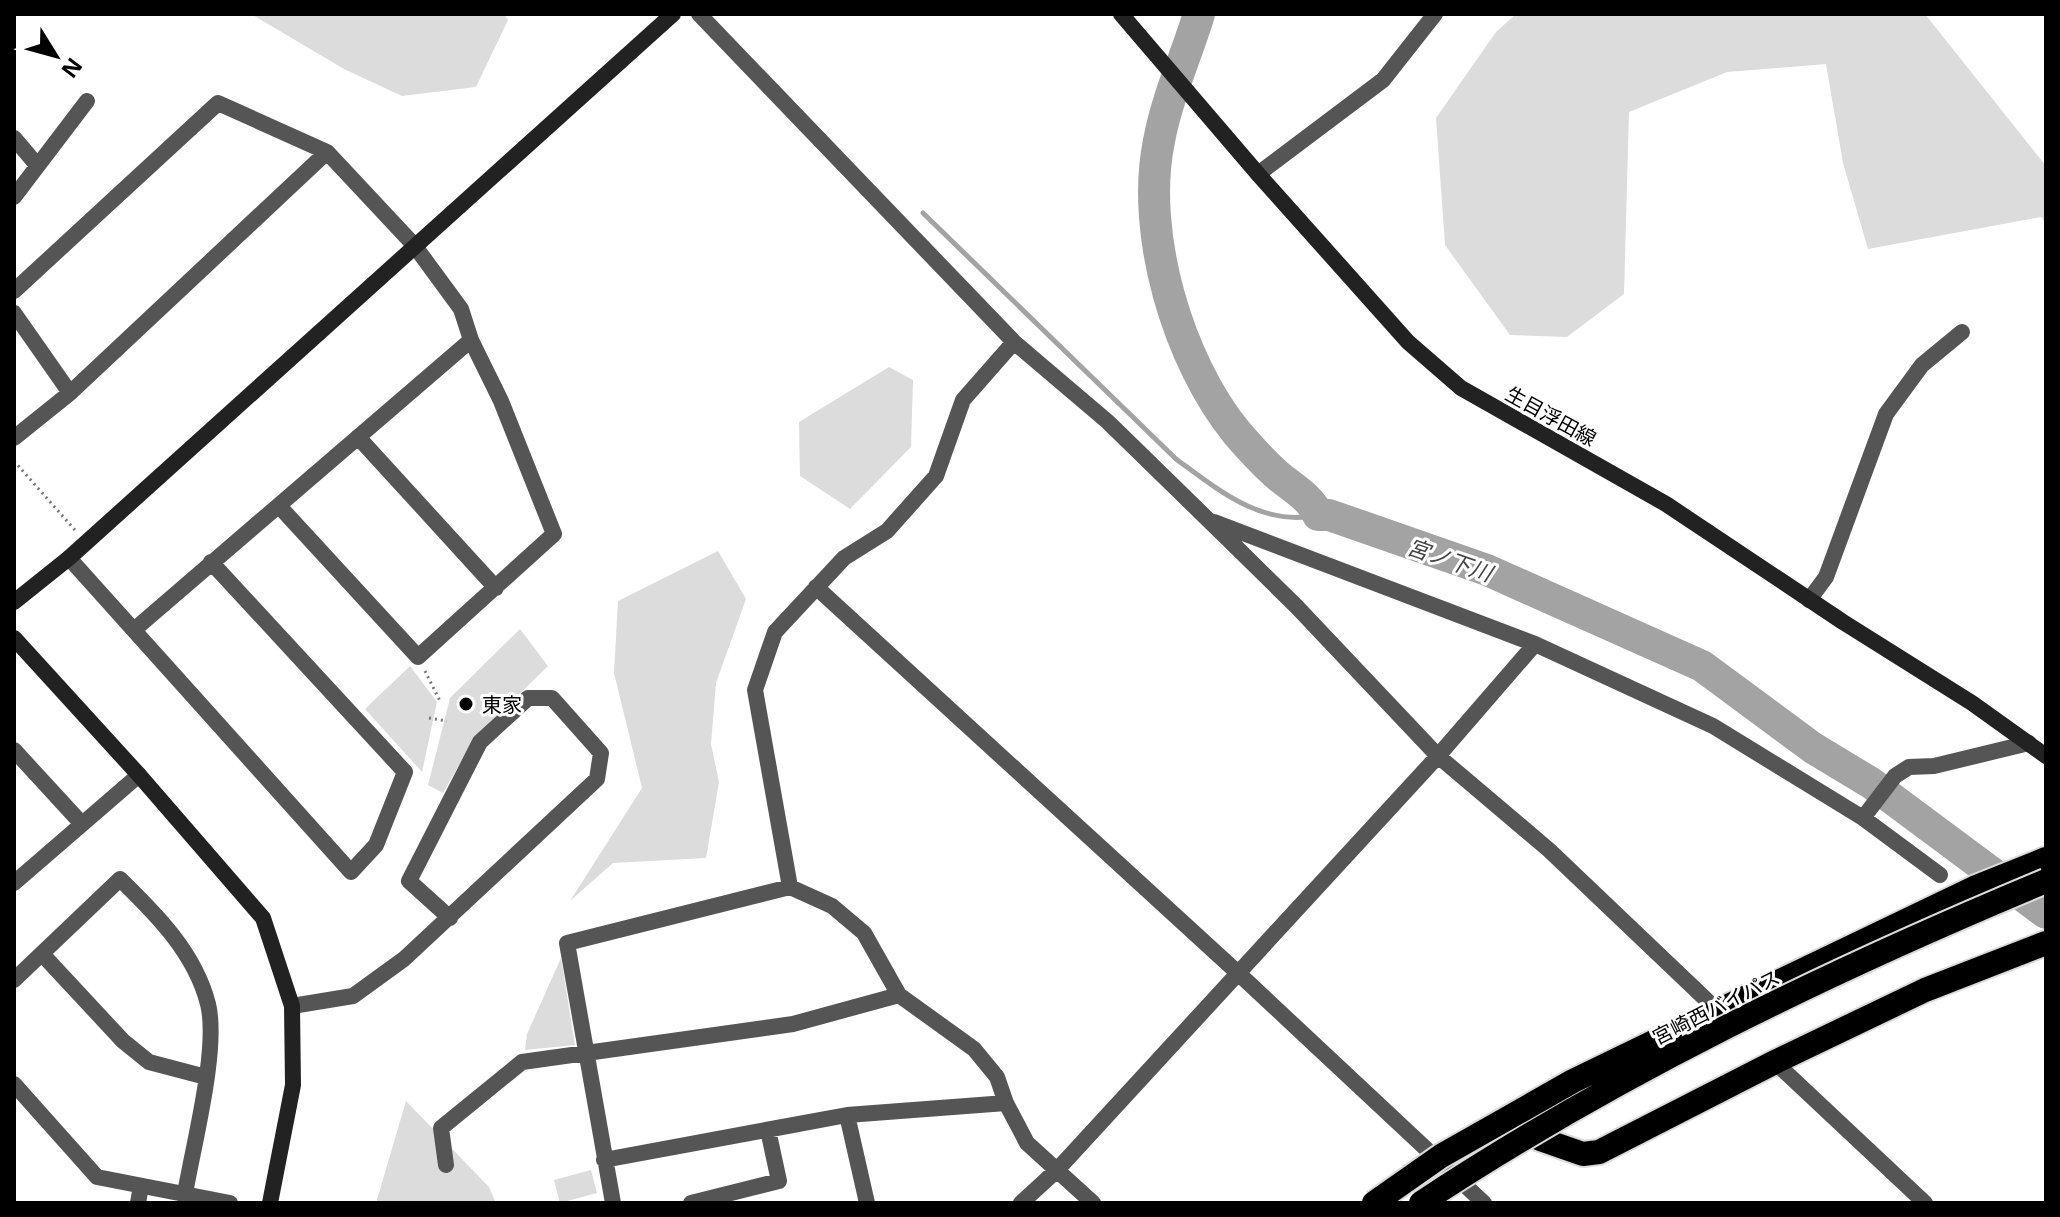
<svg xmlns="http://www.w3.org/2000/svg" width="2060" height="1217" font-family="'Noto Sans','Noto Sans JP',sans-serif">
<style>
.green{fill:#dcdcdc}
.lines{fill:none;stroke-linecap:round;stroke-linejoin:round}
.stream{stroke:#a3a3a3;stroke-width:5}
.river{stroke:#a3a3a3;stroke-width:32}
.highway-casing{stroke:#dbdbdb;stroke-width:28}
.path{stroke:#777;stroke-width:3;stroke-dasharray:2 4;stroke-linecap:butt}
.street{stroke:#555;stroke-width:16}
.secondary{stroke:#222;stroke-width:16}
.highway{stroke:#000;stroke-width:24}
.highway-bridge-casing{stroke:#dbdbdb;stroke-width:28;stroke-linecap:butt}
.highway-bridge{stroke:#000;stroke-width:24}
.poi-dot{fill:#000;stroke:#fff;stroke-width:3}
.labels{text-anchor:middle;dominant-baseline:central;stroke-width:6;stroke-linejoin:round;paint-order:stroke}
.street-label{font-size:20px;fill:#000;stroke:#fff}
.poi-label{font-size:20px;fill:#000;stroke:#fff;text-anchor:start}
.water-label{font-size:22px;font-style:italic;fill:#444;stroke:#fff}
</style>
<rect width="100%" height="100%" fill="#fff"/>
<path class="green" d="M251,14H504L508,20L476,87L402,96L344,69Z
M1516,14H1925L2046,166V223L2041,217L1868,249L1843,163L1826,64L1727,72L1629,112L1624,294L1567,337L1510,335L1445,245L1436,118L1496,32Z
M889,367L913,380L911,447L850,509L800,476L799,422Z
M718,551L746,599L716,683L711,744L719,782L706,858L613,863L570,901L642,788L614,673L618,601Z
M520,629L548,666L475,737L443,793L428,785L450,698Z
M410,666L437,702L422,772L365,709Z
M561,958L575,1045L525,1050L527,1034Z
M406,1101L489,1187L496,1203H376Z
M591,1170L597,1193L560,1203L554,1180Z"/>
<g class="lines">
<path class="stream" d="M923,213L1176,459C1217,489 1263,528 1318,515"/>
<path class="river" d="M1199,14C1186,57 1167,97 1159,141C1140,233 1178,361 1237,433C1249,447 1262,461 1275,473C1289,486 1311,497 1318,515H1329L1487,570L1702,666L1813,748L1871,783L2046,913"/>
<g class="highway-casing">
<path id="highway" d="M1670,1034L1974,888L2046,859
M1540,1139L1583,1154L1599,1152L1777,1061L1925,990L2046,943"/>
</g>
<path class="path" d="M14,461L75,530
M425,671L441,703
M429,718L447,721"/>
<path class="street" d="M699,14L1014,342L1108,422L1234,545L1297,607L1438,756L1549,850L1717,1010
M14,138L37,165
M1258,174L1383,80L1435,14
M14,197L87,101
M14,291L218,103L327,152L414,245L461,309L471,340L501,401L554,534L418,657L280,507
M14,313L70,393
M358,437L496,588
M14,438L70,393L327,152
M1214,522L1535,644L1713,726L1863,818L1940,875
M69,558L351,872L376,845L405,772L211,562
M816,587L1238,973L1484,1203
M1809,600L1826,577L1886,414L1922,365L1962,332
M135,629L471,340
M14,750L82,824
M1863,818L1895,776L1909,767L1934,766L2029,743
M14,883L139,775
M790,887L755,690L775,632L844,558L887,531L936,476L963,400L1014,342
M43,955L123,1041L149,1062L206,1077
M14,980L120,879C157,915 195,953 208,1004C219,1049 193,1146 185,1194
M292,1006L353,996L404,959L597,779L601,753L552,698H528L480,742L409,881L450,918
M1777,1061L1779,1066L1925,1203
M14,1084L97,1177L230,1203
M847,1115L867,1203
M604,1160L847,1115L1006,1103
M446,1165L441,1128L522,1062L793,1024L899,995
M138,1203L141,1186
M613,1203L567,943L790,887L832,906L864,933L899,995L974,1049L997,1077L1006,1103L1027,1143L1093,1203
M691,1203L779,1181L768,1130
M1021,1203L1057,1170L1438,756L1535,644"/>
<path class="secondary" d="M1121,14L1258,174L1408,342L1461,388L1666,504L1843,622L1972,703L2046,756
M14,602L69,558L673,14
M14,638L139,775L263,918L292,1006L293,1085L270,1203"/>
<use href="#highway" class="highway"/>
<g class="highway-bridge-casing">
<path id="highway-bridge" d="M1374,1203L1441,1156L1573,1081L1670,1034
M1421,1203C1616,1074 1830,971 2046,881"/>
</g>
<use href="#highway-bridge" class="highway-bridge"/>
</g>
<circle class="poi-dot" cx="466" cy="704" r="8"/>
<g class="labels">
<g class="street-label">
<text transform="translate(1551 416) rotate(29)">生目浮田線</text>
<text transform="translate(1716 1007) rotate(-27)">宮崎西バイパス</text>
</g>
<g class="poi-label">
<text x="482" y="704">東家</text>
</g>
<g class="water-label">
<text transform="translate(1450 559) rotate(19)">宮ノ下川</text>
</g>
</g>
<rect width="2060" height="1217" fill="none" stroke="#000000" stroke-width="32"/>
<g transform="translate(56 56) rotate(127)" stroke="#ffffff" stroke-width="6" paint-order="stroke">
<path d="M0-6L14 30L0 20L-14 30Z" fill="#000000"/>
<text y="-12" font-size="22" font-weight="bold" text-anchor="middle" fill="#000000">N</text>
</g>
</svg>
